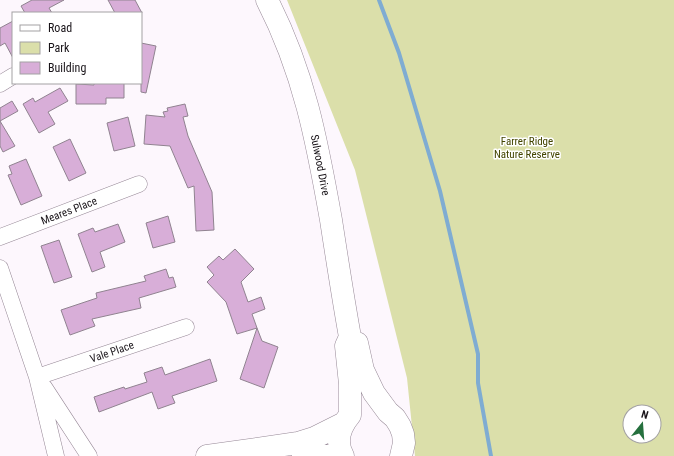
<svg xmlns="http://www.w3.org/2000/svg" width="674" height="456" font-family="'Roboto Condensed',sans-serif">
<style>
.green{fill:#dbdfaa;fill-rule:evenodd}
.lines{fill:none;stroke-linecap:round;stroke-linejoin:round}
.stream{stroke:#7facd2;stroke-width:4}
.building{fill:#d8aed8;stroke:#908390}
.street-casing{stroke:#968896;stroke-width:17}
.secondary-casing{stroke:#968896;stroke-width:23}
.street{stroke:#fff;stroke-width:16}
.secondary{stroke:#fff;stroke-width:22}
.labels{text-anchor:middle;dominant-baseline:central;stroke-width:3;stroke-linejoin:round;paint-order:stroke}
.park-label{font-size:11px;fill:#434500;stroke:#fff}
.street-label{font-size:11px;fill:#181318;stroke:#fff}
</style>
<rect width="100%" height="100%" fill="#fdf7fd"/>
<path class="green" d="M287,0H674V456H415L407,378L355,170ZM630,412H654V436H630Z"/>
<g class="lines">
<path class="stream" d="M379,0L399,53L440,191L478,354V383L491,456"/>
</g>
<path class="building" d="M32,0H64L49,8L52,13H25L21,6Z
M108,0H135L142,13H115Z
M13,21V58L5,43L0,46V28Z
M141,43L156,46L146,93L141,92Z
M94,83H124V98H106V104H76V84L94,85Z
M60,88L68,101L48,112L55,124L39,133L23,104L33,98L35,102Z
M12,101L18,111L0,121L15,146L3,152L0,146V108Z
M185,104L188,116L183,117L188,136L212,192L214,230L196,231L194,186L188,188L170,146L144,144L146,115L165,117L163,112L168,111L167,108Z
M128,117L135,146L114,151L107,123Z
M70,139L86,173L69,181L53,147Z
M26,159L42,196L21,205L8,175L12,174L9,166Z
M168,216L175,242L153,248L146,223Z
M118,224L125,242L100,252L105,267L92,272L78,234L93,228L95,232Z
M59,240L72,277L54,283L41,246Z
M235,249L254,269L241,282L248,302L261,297L265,309L252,314L257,328L237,334L226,302L207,282L214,275L207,267L219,256L223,260Z
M166,269L169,278L173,277L176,287L139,298L141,308L92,319L95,326L70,335L61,310L97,298L96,293L146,281L144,276Z
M257,328L262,341L278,347L264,388L240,379Z
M210,359L217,381L172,396L175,403L158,409L152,392L99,412L94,397L124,387L125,389L147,382L144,373L162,367L165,375Z"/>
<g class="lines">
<g class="street-casing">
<path id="street" d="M0,84L13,76
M0,237L139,184
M0,268L37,377L56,456
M37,377L186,327
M44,387L89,456"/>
</g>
<g class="secondary-casing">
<path id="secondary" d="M267,0C304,72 317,141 331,220C337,259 343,298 350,337L346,346L350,384V415
M357,343L363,370L374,393L388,412L395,418L400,426L403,434L404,443L401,456
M207,456L298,443L314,438L344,423
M303,456H330
M343,456C335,442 340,427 350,415"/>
</g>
<use href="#street" class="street"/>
<use href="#secondary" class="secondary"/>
</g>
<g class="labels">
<g class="park-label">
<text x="527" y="141">Farrer Ridge<tspan x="527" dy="13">Nature Reserve</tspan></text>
</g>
<g class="street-label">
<text transform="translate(320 165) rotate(79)">Sulwood Drive</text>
<text transform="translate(69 211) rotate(-21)">Meares Place</text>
<text transform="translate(112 352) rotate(-19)">Vale Place</text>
</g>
</g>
<rect x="12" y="12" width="130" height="72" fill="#ffffff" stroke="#a3a1a3"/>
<rect x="20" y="25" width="20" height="6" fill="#ffffff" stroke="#a3a1a3"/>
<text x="48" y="32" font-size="12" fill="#181318">Road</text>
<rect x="20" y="42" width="20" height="12" fill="#dbdfaa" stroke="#a3a1a3"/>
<text x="48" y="52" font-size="12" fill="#181318">Park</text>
<rect x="20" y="62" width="20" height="12" fill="#d8aed8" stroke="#a3a1a3"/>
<text x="48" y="72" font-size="12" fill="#181318">Building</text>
<g transform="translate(642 424) rotate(17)"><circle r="19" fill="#ffffff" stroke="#a3a1a3"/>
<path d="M0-3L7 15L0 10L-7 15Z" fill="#25703e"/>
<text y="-6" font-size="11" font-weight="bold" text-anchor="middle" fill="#181318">N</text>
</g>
</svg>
